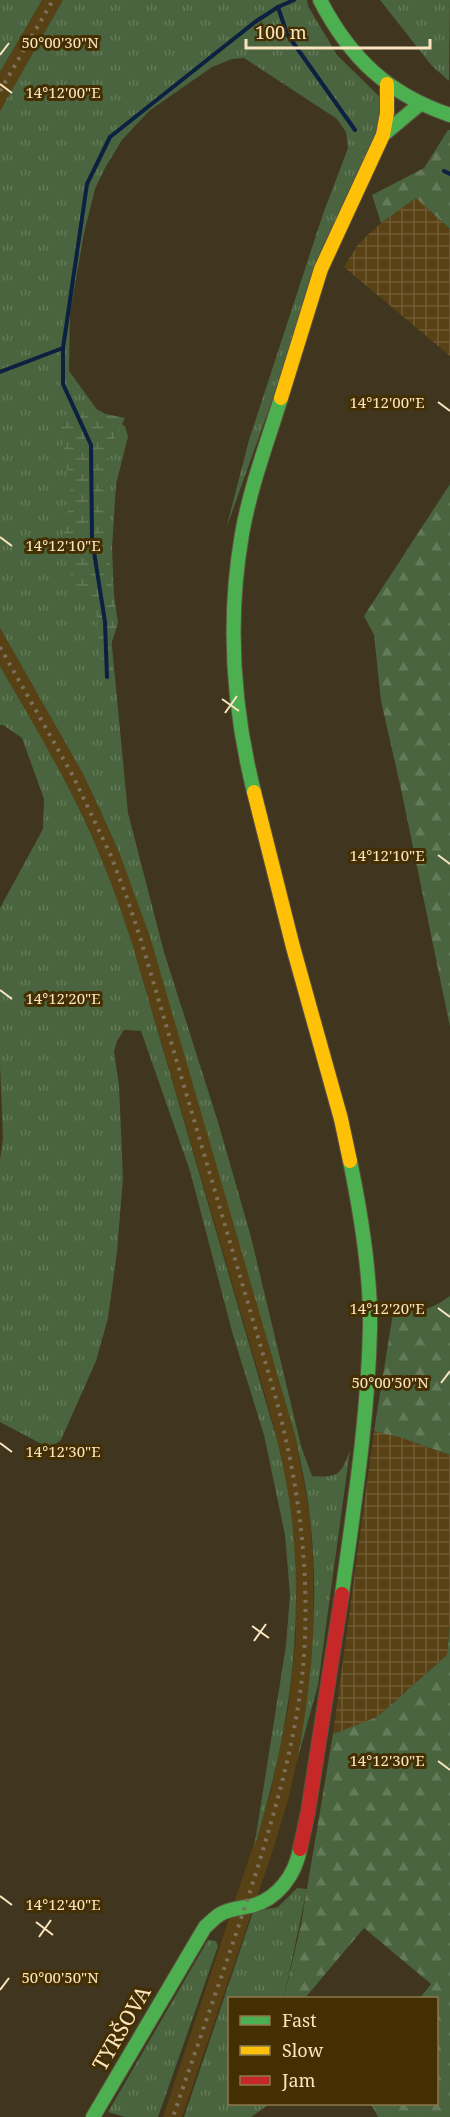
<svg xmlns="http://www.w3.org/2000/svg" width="450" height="2117" font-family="'Noto Serif',serif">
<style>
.built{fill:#574115}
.industrial{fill:url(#industrial-grid)}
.grass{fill:url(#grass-tufts)}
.forest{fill:url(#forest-firs)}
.wetland{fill:url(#wetland-marsh)}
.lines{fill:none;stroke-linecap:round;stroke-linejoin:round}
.stream{stroke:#0c2042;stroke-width:4}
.fast-casing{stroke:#5d523e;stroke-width:16}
.slow-casing{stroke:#5d523e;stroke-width:16}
.jam-casing{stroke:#5d523e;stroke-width:16}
.fast{stroke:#4caf50;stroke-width:14}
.slow{stroke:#ffc107;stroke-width:14}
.jam{stroke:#c62828;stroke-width:14}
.rail{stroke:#7c705a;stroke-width:4;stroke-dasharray:3 6;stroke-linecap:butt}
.ticks{fill:none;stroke:#fbe5c0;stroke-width:2}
.labels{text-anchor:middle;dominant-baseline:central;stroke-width:6;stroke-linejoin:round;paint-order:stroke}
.street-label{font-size:21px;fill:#fbe5c0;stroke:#442f03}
.ticks-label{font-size:15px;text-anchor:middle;fill:#fbe5c0;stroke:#442f03;stroke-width:6;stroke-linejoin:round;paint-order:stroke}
</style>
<defs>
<pattern id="industrial-grid" width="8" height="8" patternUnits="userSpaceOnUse" patternTransform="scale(1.5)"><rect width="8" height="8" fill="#574115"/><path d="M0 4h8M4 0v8" fill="none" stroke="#705c35"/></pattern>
<pattern id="grass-tufts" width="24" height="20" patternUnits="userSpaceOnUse" patternTransform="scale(1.5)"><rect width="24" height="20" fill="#49643e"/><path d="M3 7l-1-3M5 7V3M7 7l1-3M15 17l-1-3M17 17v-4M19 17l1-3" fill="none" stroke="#647a58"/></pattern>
<pattern id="forest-firs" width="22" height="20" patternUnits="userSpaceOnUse" patternTransform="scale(1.5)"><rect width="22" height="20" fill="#49643e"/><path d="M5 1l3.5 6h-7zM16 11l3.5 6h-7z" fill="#647a58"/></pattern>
<pattern id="wetland-marsh" width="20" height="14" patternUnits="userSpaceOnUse" patternTransform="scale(1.5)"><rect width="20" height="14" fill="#49643e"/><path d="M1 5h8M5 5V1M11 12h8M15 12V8" fill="none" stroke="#647a58"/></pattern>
</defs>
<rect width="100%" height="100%" fill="#40351e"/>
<path class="built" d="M42,0H63L0,111V72Z
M0,628L82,772L119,852L135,895L150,937L284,1393L295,1435L310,1516L313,1561L314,1637L307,1712L297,1761L288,1800L272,1853L182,2117H163L270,1795L288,1709L296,1636V1600L291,1518L277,1440L266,1398L132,943L102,859L84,818L65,781L0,666Z"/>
<path class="industrial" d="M416,198L450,229V356L344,267L359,243L381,223Z
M374,1431L402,1438L450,1455V1623L447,1655L377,1717L333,1734Z"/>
<path class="grass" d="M0,0H42L0,72Z
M63,0H307L308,6L337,55L387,104L300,322L226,529L249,440L323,214L348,148L346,132L337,119L244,58L232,59L212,67L149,111L122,140L105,168L95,189L84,233L70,313L69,371L98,411L125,426L128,437L116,484L112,548L114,596L111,636L128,813L164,952L218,1122L251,1237L301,1446L312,1476C338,1478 341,1475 350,1450L318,1685L297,1761C313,1680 319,1599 310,1517C307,1490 301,1463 295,1435L150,937L119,852L100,810L82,772L0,628V111Z
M380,0H450L449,81L432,66Z
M0,666C29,717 59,766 84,819C103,859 118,901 132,943L277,1440C283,1466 289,1493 292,1520C304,1637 288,1737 254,1848L286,1645L290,1595L285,1535L264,1435L233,1335L190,1171L141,1031L124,1030L117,1041L114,1052L119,1085L123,1178L117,1252L108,1318L96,1361L61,1440L49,1448L0,1422V1160L3,1138L0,1065V908L43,829L44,799L22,738L3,725H0Z
M297,1888L307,1889L284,1998H230V2104H268V2105L251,2117H184L253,1912L278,1907Z
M208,1940L216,1941L218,1946L158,2117H125L108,2112Z"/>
<path class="forest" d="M448,130H450V229L416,198L381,223L372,195L424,168Z
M450,484V1027L401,789L381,701L374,635L364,616Z
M450,1296V1455L402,1438L374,1431L393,1313C422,1308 423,1315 450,1296Z
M450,1623V2117H378L371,2104H436V1998H420L431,1984L364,1928L305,1998H284L301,1924L333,1734L377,1717L447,1655Z"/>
<path class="wetland" d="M86,404L106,414L125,418L109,448L106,539L118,623L109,651L113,682L104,684L96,610L73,588L63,537L71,494L60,423L64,415L78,423Z"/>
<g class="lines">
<path class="stream" d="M278,7L287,34L355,130
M444,171L450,174
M63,349V384L91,445L92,539L105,622L107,677
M0,372L63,348L87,184L110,137L255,22L278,7L294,0"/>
<g class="fast-casing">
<path id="fast" d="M320,0C350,58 388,94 450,115
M383,135L420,104
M254,792C233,708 227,620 242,534C250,488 267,443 281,398
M342,1594C354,1506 368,1418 370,1329C371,1276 361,1214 350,1161
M93,2117L205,1927C210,1923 214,1918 219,1915C227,1909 241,1908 251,1906C278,1899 295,1875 300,1849"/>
</g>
<g class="slow-casing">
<path id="slow" d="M281,398L321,269L383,135L387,113V84
M254,792L293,947L341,1119L350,1161"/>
</g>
<g class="jam-casing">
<path id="jam" d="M300,1849L308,1812L342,1594"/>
</g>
<use href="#fast" class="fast"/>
<use href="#slow" class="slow"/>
<use href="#jam" class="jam"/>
<path class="rail" d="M0,91L53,0
M0,647L73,776L111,856L127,898L141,940L275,1395C300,1488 312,1582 302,1678C294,1746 275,1811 255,1876C229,1957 200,2037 173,2117"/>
</g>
<path class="ticks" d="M0,55L9,43M0,84L12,93M438,402L450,411M0,537L12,546M222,699L239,711M225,713L237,696M438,855L450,864M0,990L12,999M438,1308L450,1317M441,1383L450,1371M0,1443L12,1452M252,1626L269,1638M254,1641L266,1624M438,1761L450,1770M0,1896L12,1905M36,1922L53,1935M39,1937L51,1920M0,1990L9,1978"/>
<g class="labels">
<g class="street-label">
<text transform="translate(121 2028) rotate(-60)">TYRŠOVA</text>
</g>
</g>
<g class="ticks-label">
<text x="60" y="48">50°00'30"N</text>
<text x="63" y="98">14°12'00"E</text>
<text x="387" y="408">14°12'00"E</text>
<text x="63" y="551">14°12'10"E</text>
<text x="387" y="861">14°12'10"E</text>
<text x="63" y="1004">14°12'20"E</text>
<text x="387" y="1314">14°12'20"E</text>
<text x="390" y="1388">50°00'50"N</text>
<text x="63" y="1457">14°12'30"E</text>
<text x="387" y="1766">14°12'30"E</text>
<text x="63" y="1910">14°12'40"E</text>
<text x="60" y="1983">50°00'50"N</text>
</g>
<rect x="228" y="1997" width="210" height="108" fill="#442f03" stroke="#8d784f" stroke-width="1.5"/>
<rect x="240" y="2016" width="30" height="9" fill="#4caf50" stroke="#8d784f" stroke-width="1.5"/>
<text x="282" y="2027" font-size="18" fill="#fbe5c0">Fast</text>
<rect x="240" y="2046" width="30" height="9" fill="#ffc107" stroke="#8d784f" stroke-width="1.5"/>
<text x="282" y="2057" font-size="18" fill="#fbe5c0">Slow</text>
<rect x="240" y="2076" width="30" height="9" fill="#c62828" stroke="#8d784f" stroke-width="1.5"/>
<text x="282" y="2087" font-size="18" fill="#fbe5c0">Jam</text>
<path d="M246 39v9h184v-9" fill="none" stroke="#fbe5c0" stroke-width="3"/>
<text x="255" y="39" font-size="18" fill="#fbe5c0" stroke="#442f03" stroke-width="4.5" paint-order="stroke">100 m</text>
</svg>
